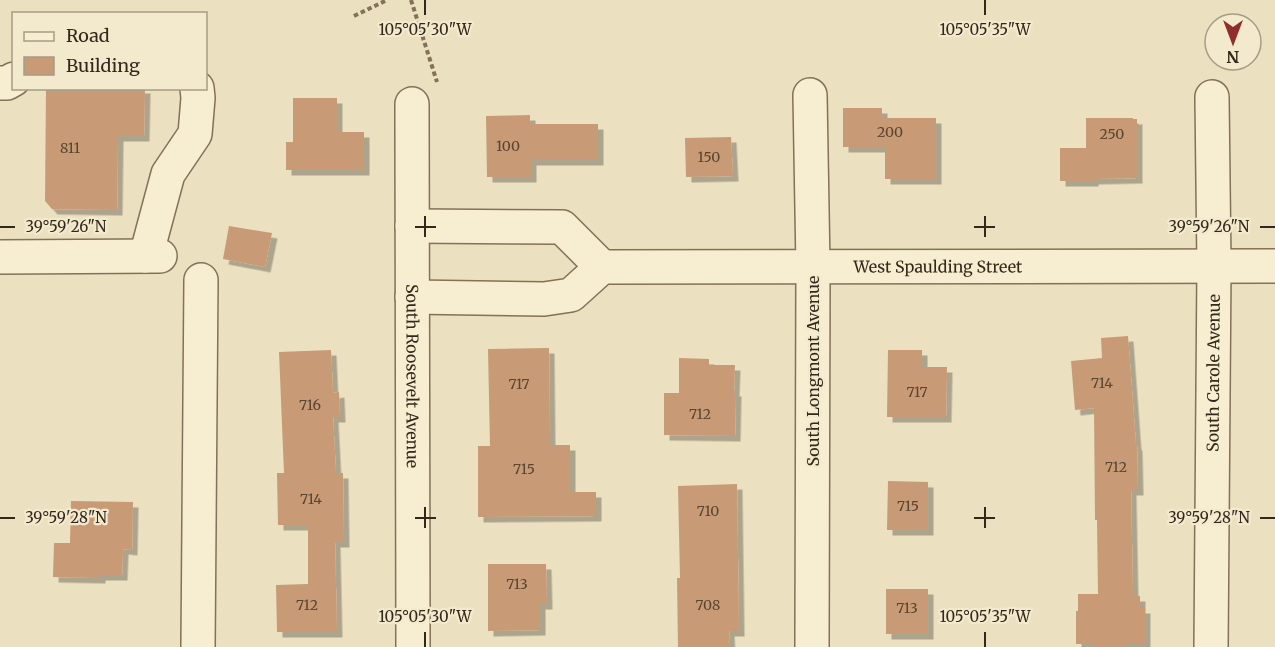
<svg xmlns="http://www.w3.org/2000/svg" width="1275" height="647" font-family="Merriweather,serif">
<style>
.building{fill:#c89b76;filter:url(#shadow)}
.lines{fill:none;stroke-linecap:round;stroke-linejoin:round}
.minor-casing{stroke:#837158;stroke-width:36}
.path{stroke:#837158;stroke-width:4;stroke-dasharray:4.5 3;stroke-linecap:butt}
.minor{stroke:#f7edd1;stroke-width:33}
.ticks{fill:none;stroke:#33281c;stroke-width:2}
.labels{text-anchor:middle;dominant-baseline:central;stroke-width:4.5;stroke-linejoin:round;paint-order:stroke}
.number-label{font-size:14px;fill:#584532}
.street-label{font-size:16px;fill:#33281c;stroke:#f3eace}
.ticks-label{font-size:15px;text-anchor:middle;fill:#33281c;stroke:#f3eace;stroke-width:4.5;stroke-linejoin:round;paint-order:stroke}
</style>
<defs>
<filter id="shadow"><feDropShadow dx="5.5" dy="5.5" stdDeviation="0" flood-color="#0004"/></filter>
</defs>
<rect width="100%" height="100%" fill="#ebe0bf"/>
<path class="building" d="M46,88H145L144,136H118L117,210L52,209L45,201Z
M293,98H337V132H364V170H286V142H293Z
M843,108H882V118H936V179H885V147H843Z
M530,115V124H598V160H531V177H487L486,116Z
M1086,118H1133V119H1137V178L1093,179V181H1060V148H1086Z
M731,137L733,176L686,177L685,138Z
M229,226L272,233L265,267L223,259Z
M1128,336L1136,445H1137L1138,490H1131L1133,596H1140V608H1145V643H1126V647H1093V644H1076V611H1078V594H1098L1097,520H1095L1094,408L1075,410L1071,361L1102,358L1101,338Z
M549,348L550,445H570V492H596V516L478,517V446H490L488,349Z
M331,350L333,393L339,392L340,417H333L336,473H343L344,542H335L337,632H277L276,585L308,584V525H278L277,473H284L279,352Z
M888,350H922V367H947L946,417H887Z
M679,358L709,359V365H735L734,391H736L735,436L664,435V393H679Z
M888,481L928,482V530H887Z
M737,484L739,631H729L730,647H678L677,578H680L678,486Z
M71,501L133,502L132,550L123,549L122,575H100V578L53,577L54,543H70Z
M488,564H546L547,604H540V630L488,631Z
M886,589H928V634H886Z"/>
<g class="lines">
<g class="minor-casing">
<g id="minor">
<path d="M0,83H7L14,79"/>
<path d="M810,95L813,267L812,647"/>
<path id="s1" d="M412,104L413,647"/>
<path d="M412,226L562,227L602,267"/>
<path d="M146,256L168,174L195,134L198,98L197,88"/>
<path d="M0,257L160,256"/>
<path id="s2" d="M412,297L544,299L571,295L602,267L1275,266"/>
<path d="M198,647L201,280"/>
<path id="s3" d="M1211,647L1214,266L1212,97"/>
</g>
</g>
<path class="path" d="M411,0L437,82
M354,16L387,0"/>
<use href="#minor" class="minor"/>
</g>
<path class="ticks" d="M425,0V15M985,0V15M425,216V237M985,216V237M0,227H15M415,227H436M974,227H995M1260,227H1275M425,507V528M985,507V528M0,518H15M415,518H436M974,518H995M1260,518H1275M425,632V647M985,632V647"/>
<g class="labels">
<g class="number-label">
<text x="890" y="132">200</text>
<text x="1112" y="134">250</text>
<text x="508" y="146">100</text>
<text x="70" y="148">811</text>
<text x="709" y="157">150</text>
<text x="1102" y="383">714</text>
<text x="519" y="384">717</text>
<text x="917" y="392">717</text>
<text x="310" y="405">716</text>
<text x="700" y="414">712</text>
<text x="1116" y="467">712</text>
<text x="524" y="469">715</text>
<text x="311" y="499">714</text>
<text x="908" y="506">715</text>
<text x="708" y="511">710</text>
<text x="517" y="584">713</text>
<text x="307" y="605">712</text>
<text x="708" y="605">708</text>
<text x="907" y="608">713</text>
</g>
<g class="street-label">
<text stroke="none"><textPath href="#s2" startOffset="537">West Spaulding Street</textPath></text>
<text transform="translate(813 371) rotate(-90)">South Longmont Avenue</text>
<text stroke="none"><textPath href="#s3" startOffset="274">South Carole Avenue</textPath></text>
<text stroke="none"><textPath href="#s1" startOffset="272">South Roosevelt Avenue</textPath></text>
</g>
</g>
<g class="ticks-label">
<text x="425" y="35">105°05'30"W</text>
<text x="985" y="35">105°05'35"W</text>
<text x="1209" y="232">39°59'26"N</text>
<text x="66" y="232">39°59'26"N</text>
<text x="1209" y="523">39°59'28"N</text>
<text x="66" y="523">39°59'28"N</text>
<text x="425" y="622">105°05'30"W</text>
<text x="985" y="622">105°05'35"W</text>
</g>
<rect x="12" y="12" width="195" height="78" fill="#f3eace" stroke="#a69c87" stroke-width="1.5"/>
<rect x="24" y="32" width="30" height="9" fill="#f7edd1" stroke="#a69c87" stroke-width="1.5"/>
<text x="66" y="42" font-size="18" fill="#33281c">Road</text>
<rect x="24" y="57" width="30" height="18" fill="#c89b76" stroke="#a69c87" stroke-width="1.5"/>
<text x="66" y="72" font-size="18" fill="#33281c">Building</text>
<g transform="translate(1233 42) rotate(180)"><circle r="28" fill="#f3eace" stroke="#a69c87" stroke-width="1.5"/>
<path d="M0-4.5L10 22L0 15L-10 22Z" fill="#8f2e2b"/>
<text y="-9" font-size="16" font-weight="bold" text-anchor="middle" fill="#33281c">N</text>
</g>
</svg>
